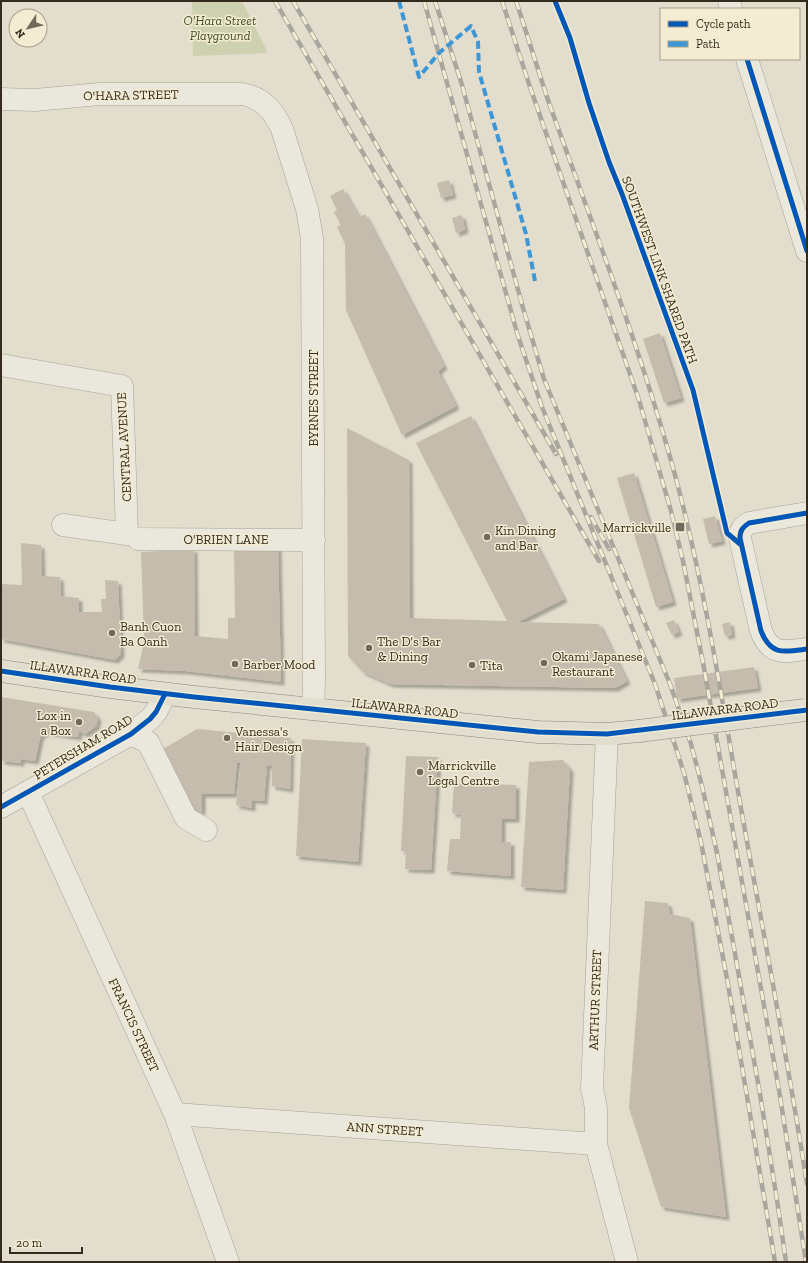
<svg xmlns="http://www.w3.org/2000/svg" width="808" height="1263" font-family="'Zilla Slab',serif">
<style>
.green{fill:#ced1af}
.building{fill:#c5bcad;filter:url(#shadow)}
.lines{fill:none;stroke-linecap:round;stroke-linejoin:round}
.minor-casing{stroke:#a7a295;stroke-width:23}
.major-casing{stroke:#8c877c;stroke-width:23}
.minor{stroke:#eae7dd;stroke-width:22}
.major{stroke:#e1decf;stroke-width:22}
.rail-casing{stroke:#a9a69d;stroke-width:4.5}
.rail{stroke:#f3ecd2;stroke-width:3;stroke-dasharray:9;stroke-linecap:butt}
.major-bridge-casing{stroke:#8c877c;stroke-width:23;stroke-linecap:butt}
.major-bridge{stroke:#e1decf;stroke-width:22}
.quiet{stroke:#3d96d5;stroke-width:4;stroke-dasharray:8 4;stroke-linecap:butt}
.cycleway-casing{stroke:#f3ecd2;stroke-width:8}
.cycleway{stroke:#0057b8;stroke-width:5}
.poi-dot{fill:#71695b;stroke:#f3ecd2;stroke-width:1.5}
.labels{text-anchor:middle;dominant-baseline:central;stroke-width:3;stroke-linejoin:round;paint-order:stroke}
.park-label{font-size:13px;font-style:italic;fill:#414f26;stroke:#f3ecd2}
.street-label{font-size:13px;fill:#342b1e;stroke:#f3ecd2}
.poi-label{font-size:13px;fill:#342b1e;stroke:#f3ecd2;text-anchor:start}
</style>
<defs>
<filter id="shadow"><feDropShadow dx="3.5" dy="3.5" stdDeviation="1" flood-color="#0004"/></filter>
</defs>
<rect width="100%" height="100%" fill="#e2ddcc"/>
<path class="green" d="M192,1H242L268,53L193,56Z"/>
<path class="building" d="M449,180L453,195L441,198L437,183Z
M343,189L359,217L365,214L444,366L438,371L456,406L402,435L346,310L345,244L337,227L341,225L334,212L337,210L330,196Z
M462,215L465,230L456,233L452,218Z
M660,333L681,398L664,403L643,339Z
M471,416L564,599L518,622L599,624L627,681L615,688L390,684L363,672L348,656L347,428L409,460L410,618L507,621L416,443Z
M634,473L673,602L656,607L617,478Z
M715,516L722,541L709,544L703,519Z
M21,543L41,545L42,576L60,577L61,596L79,598V612H102L101,599H106L105,580L118,581L121,654L115,660L1,639V584L22,585Z
M278,546L281,682L186,671L138,669L144,641L141,552L194,549L195,636L228,639V618H235L234,547Z
M674,620L679,632L672,635L666,623Z
M730,622L732,635L725,636L722,624Z
M754,667L758,688L677,699L674,678Z
M1,697L94,712L98,718L96,726L85,734L79,731L78,737L44,732V735L41,734L35,761L21,759V763L1,761Z
M197,729L291,738L290,789L272,786V766L267,765L264,801L252,800V808L236,805L241,763L237,762L234,794H202V812L189,806L160,751Z
M302,739L366,743L358,862L296,856Z
M406,756L438,757L431,870L405,869L406,852L401,851Z
M563,760L570,769L563,890L521,887L529,762Z
M454,783L516,785V819H502V842H511V876L447,871L450,839H460L461,815L452,813Z
M645,901L668,903L670,914L690,918L726,1217L661,1207L629,1108Z"/>
<g class="lines">
<g class="minor-casing">
<path id="minor" d="M729,1L731,9
M747,59L807,251
M1,99L35,100L100,94H242C263,98 274,111 282,129L307,209L312,238L314,681L313,709
M1,365L122,386L127,534L63,525
M807,513L749,523C743,527 740,530 740,538L761,631C771,656 784,652 807,649
M138,539L314,540
M131,734L148,742L186,818L206,830
M607,734L592,1088L596,1108V1144L627,1262
M28,792L175,1114L228,1262
M1,807L131,734L150,719L156,712L165,694
M175,1114L596,1144"/>
</g>
<g class="major-casing">
<path id="major" d="M1,671L110,687L194,697L538,732L607,734L639,731"/>
</g>
<use href="#minor" class="minor"/>
<use href="#major" class="major"/>
<g class="rail-casing">
<path id="rail" d="M275,1L599,561
M293,1L556,454
M424,1L518,336L542,407L655,684L684,773L701,842L728,984L775,1262
M435,1L462,85L523,308L544,379L670,684L691,744L702,786L717,853L760,1094L777,1200L786,1262
M502,1L530,87L639,400L671,511L683,561L704,668L779,1090L806,1262
M516,1C527,34 537,67 548,100C594,229 644,357 679,490C705,591 721,694 739,797C762,926 787,1055 807,1184
M591,517L609,549"/>
</g>
<use href="#rail" class="rail"/>
<g class="major-bridge-casing">
<path id="major-bridge" d="M639,731L805,710"/>
</g>
<use href="#major-bridge" class="major-bridge"/>
<path class="quiet" d="M399,1L419,77L439,53L471,26L478,42L479,72L526,234L535,281"/>
<g class="cycleway-casing">
<path id="cycleway" d="M555,1L570,38L589,103L609,162L622,194L693,390L727,533L740,544
M747,59L807,251
M807,513L749,523C743,527 740,530 740,538L761,631C771,656 784,652 807,649
M1,671L110,687L194,697L538,732L607,734L807,710
M1,807L131,734L150,719L156,712L165,694"/>
</g>
<use href="#cycleway" class="cycleway"/>
</g>
<g class="poi-dot">
<rect x="675" y="522" width="10" height="10" rx="2"/>
<circle cx="487" cy="537" r="4"/>
<circle cx="112" cy="633" r="4"/>
<circle cx="369" cy="648" r="4"/>
<circle cx="544" cy="663" r="4"/>
<circle cx="235" cy="664" r="4"/>
<circle cx="472" cy="665" r="4"/>
<circle cx="79" cy="722" r="4"/>
<circle cx="227" cy="738" r="4"/>
<circle cx="420" cy="772" r="4"/>
</g>
<g class="labels">
<g class="park-label">
<text x="220" y="20">O'Hara Street<tspan x="220" dy="15">Playground</tspan></text>
</g>
<g class="street-label">
<text transform="translate(131 95) rotate(-1)">O'HARA STREET</text>
<text transform="translate(660 270) rotate(70)">SOUTHWEST LINK SHARED PATH</text>
<text transform="translate(313 398) rotate(-90)">BYRNES STREET</text>
<text transform="translate(124 447) rotate(-93)">CENTRAL AVENUE</text>
<text x="226" y="539">O'BRIEN LANE</text>
<text transform="translate(83 672) rotate(8)">ILLAWARRA ROAD</text>
<text transform="translate(405 708) rotate(6)">ILLAWARRA ROAD</text>
<text transform="translate(725 709) rotate(-7)">ILLAWARRA ROAD</text>
<text transform="translate(83 747) rotate(-31)">PETERSHAM ROAD</text>
<text transform="translate(595 1000) rotate(-88)">ARTHUR STREET</text>
<text transform="translate(134 1025) rotate(65)">FRANCIS STREET</text>
<text transform="translate(385 1129) rotate(4)">ANN STREET</text>
</g>
<g class="poi-label">
<text x="671" y="527" text-anchor="end">Marrickville</text>
<text x="495" y="530">Kin Dining<tspan x="495" dy="15">and Bar</tspan></text>
<text x="120" y="626">Banh Cuon<tspan x="120" dy="15">Ba Oanh</tspan></text>
<text x="377" y="641">The D's Bar<tspan x="377" dy="15">&amp; Dining</tspan></text>
<text x="552" y="656">Okami Japanese<tspan x="552" dy="15">Restaurant</tspan></text>
<text x="243" y="664">Barber Mood</text>
<text x="480" y="665">Tita</text>
<text x="71" y="715" text-anchor="end">Lox in<tspan x="71" dy="15">a Box</tspan></text>
<text x="235" y="731">Vanessa's<tspan x="235" dy="15">Hair Design</tspan></text>
<text x="428" y="765">Marrickville<tspan x="428" dy="15">Legal Centre</tspan></text>
</g>
</g>
<rect width="808" height="1263" fill="none" stroke="#342b1e" stroke-width="4"/>
<rect x="660" y="8" width="140" height="52" fill="#f3ecd2" stroke="#a79f8a"/>
<rect x="668" y="21" width="20" height="6" fill="#0057b8" stroke="#a79f8a"/>
<text x="696" y="28" font-size="12" fill="#342b1e">Cycle path</text>
<rect x="668" y="41" width="20" height="6" fill="#3d96d5" stroke="#a79f8a"/>
<text x="696" y="48" font-size="12" fill="#342b1e">Path</text>
<g transform="translate(28 28) rotate(235)"><circle r="19" fill="#f3ecd2" stroke="#a79f8a"/>
<path d="M0-3L7 15L0 10L-7 15Z" fill="#71695b"/>
<text y="-6" font-size="11" font-weight="bold" text-anchor="middle" fill="#342b1e">N</text>
</g>
<path d="M10 1247v6h72v-6" fill="none" stroke="#342b1e" stroke-width="2"/>
<text x="16" y="1247" font-size="12" fill="#342b1e" stroke="#f3ecd2" stroke-width="3" paint-order="stroke">20 m</text>
</svg>
